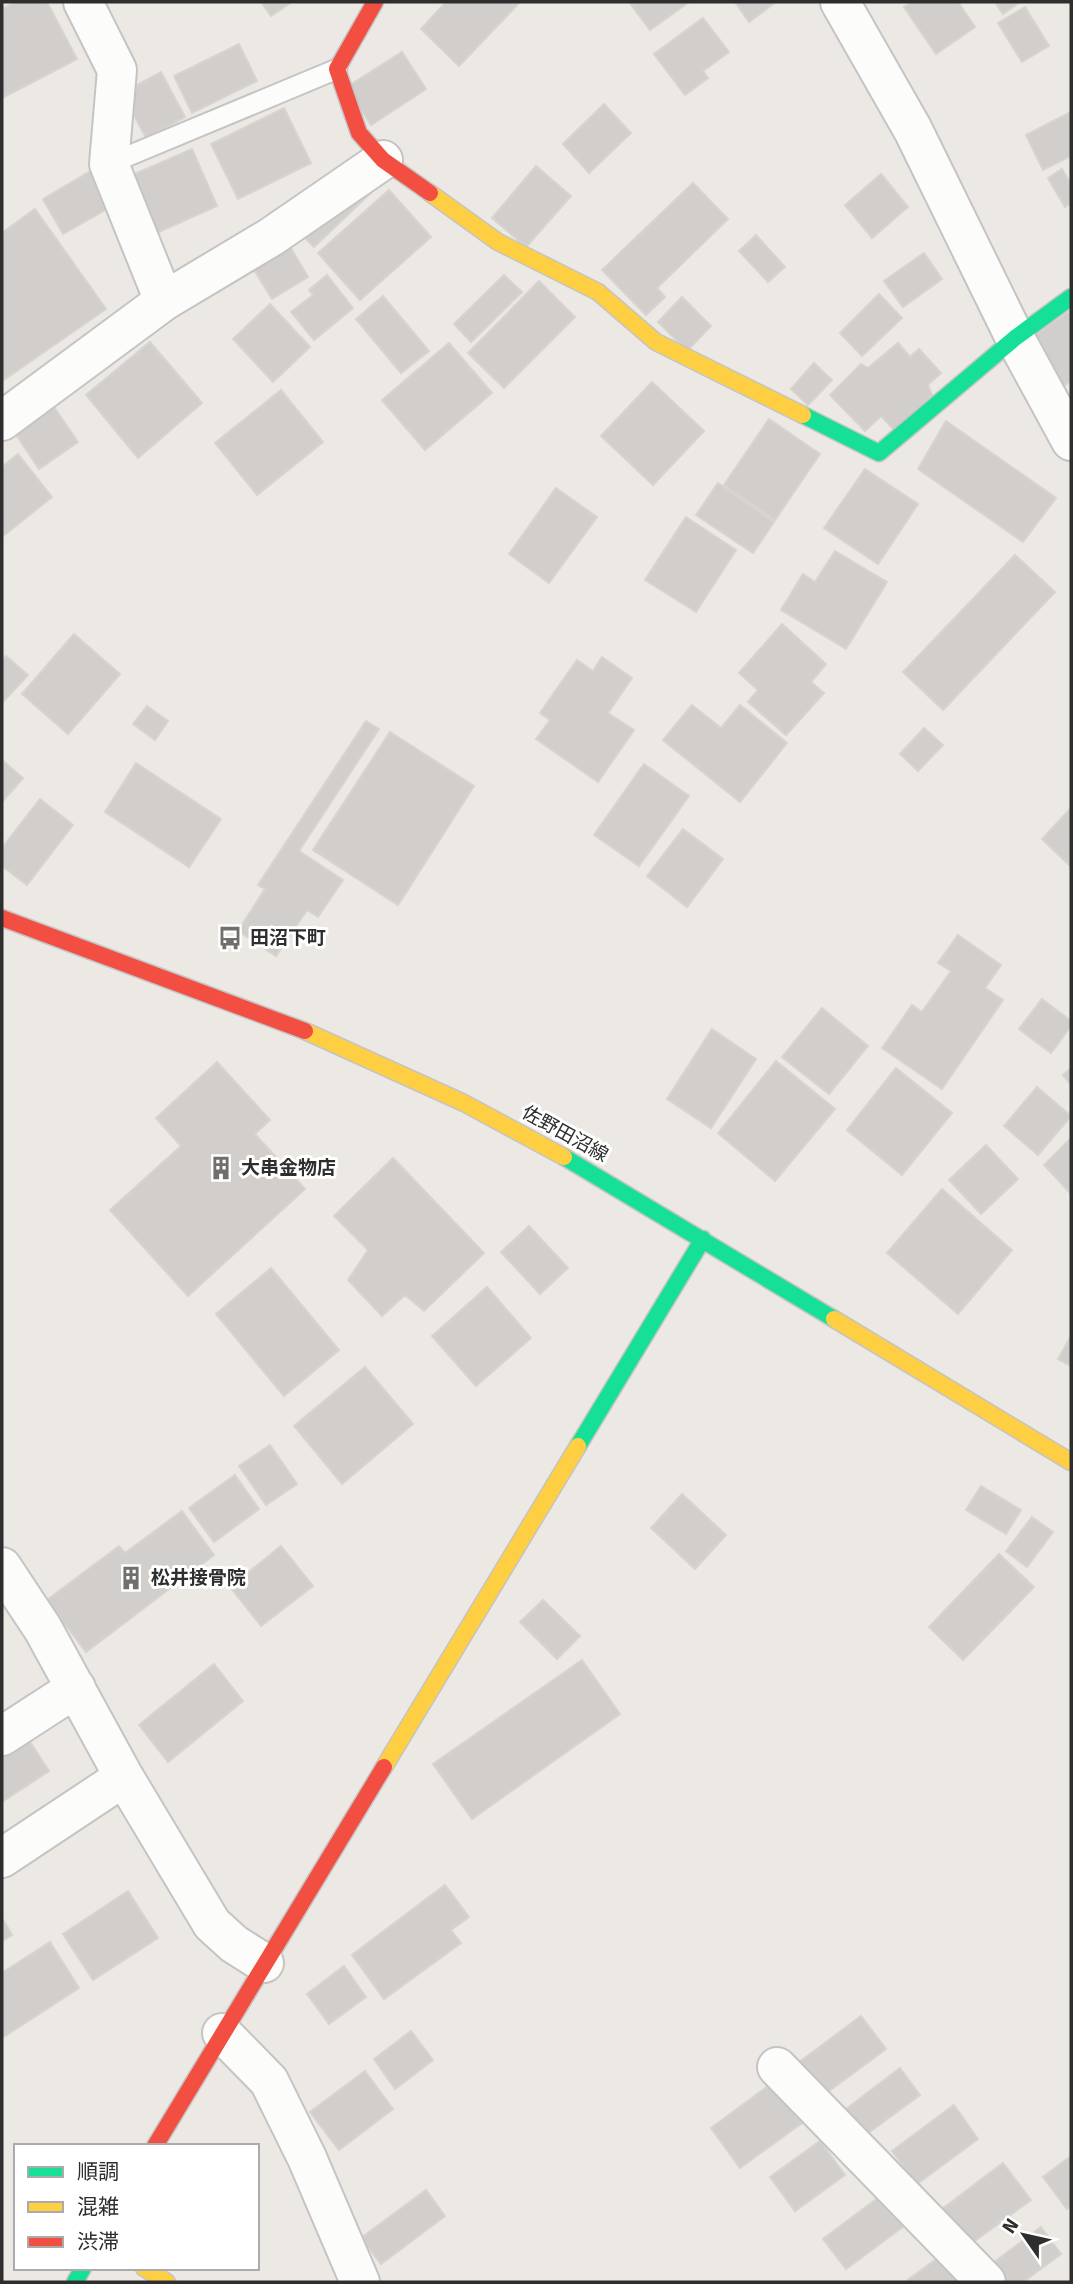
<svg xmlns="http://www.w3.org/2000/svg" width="1073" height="2284" font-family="Signika,'Noto Sans JP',sans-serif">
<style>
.building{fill:#d1cecb;stroke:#d7d4d0;stroke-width:2}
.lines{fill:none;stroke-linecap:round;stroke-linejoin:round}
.lane-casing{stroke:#c5c4c5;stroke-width:23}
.street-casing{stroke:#c5c4c5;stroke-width:42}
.fast-casing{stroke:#c5c4c5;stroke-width:19}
.slow-casing{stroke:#c5c4c5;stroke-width:19}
.jam-casing{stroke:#c5c4c5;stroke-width:19}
.lane{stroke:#fcfcfb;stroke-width:19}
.street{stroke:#fcfcfb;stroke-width:38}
.fast{stroke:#16e098;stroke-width:16}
.slow{stroke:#ffcf43;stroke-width:16}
.jam{stroke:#f24e42;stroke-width:16}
.labels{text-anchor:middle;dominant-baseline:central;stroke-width:6;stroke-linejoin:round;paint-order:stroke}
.poi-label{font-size:19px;font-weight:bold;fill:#2e2e2e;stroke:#fff;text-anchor:start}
.street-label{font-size:19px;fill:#2e2e2e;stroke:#fff}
</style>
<rect width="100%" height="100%" fill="#ece8e4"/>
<path class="building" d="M15,2H47L77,59L2,98V9Z
M261,2H292L271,16Z
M446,2H520L459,66L421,29Z
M629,2H689L650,30Z
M735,2H776L749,22Z
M912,2H958L975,27L936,54L904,7Z
M995,2H1020L1003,14Z
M1025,7L1049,46L1022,62L998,23Z
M703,18L729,52L703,71L708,78L685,95L654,54Z
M239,44L257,81L192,113L174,76Z
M402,52L426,89L371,125L347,87Z
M161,72L185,117L146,138L122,93Z
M604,104L631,133L589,173L563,144Z
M284,108L311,163L238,199L211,144Z
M1071,112V156L1043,170L1026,135Z
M192,149L217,206L148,237L123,179Z
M536,166L571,196L526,247L492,218Z
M94,169L114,205L63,234L43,199Z
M1062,169L1071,184V203L1065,207L1048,178Z
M881,174L908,207L872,238L845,205Z
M693,183L728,219L657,288L665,297L646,315L602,270Z
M379,185L314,247L303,236Z
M389,190L431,237L360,300L318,253Z
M35,209L106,309L2,381V233Z
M756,235L785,267L768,282L739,251Z
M288,243L308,277L272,299L251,265Z
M924,253L942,279L903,307L884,281Z
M327,275L353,308L314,340L291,312L313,295L309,290Z
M504,275L522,292L471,342L454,324Z
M539,281L575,317L504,388L468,353Z
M879,294L902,318L862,356L840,333Z
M383,296L429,351L401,373L356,319Z
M682,297L711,326L687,351L658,322Z
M270,304L310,347L273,382L233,339Z
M1071,310V381L1062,387L1029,340Z
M150,342L202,403L138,458L86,395Z
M449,343L492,393L425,450L382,400Z
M898,343L910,357L919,349L941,373L928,385L932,395L895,431L881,416L865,431L830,395L861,364L868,368Z
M814,363L832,380L808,405L791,389Z
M652,382L704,431L653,485L601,436Z
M281,390L323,442L257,495L215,443Z
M54,407L78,442L39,469L15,433Z
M769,419L820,454L775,520L724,485Z
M946,421L1056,498L1023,542L918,469Z
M18,454L52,497L2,537V467Z
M865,469L918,504L878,564L824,528Z
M718,483L774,522L753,553L696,515Z
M556,488L597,517L549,583L509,554Z
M686,517L736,550L696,612L645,580Z
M835,551L887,582L846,649L781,610L803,574L815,582Z
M1015,555L1055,592L943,710L903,672Z
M782,624L826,664L811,682L824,693L786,735L748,702L758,690L739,673Z
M74,634L120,674L68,734L22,694Z
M6,656L28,675L2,703V660Z
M602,657L632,678L608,713L634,730L598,782L536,739L550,720L540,713L577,660L593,671Z
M692,705L721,728L740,705L787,743L740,802L663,740Z
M147,706L168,721L155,740L133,724Z
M366,721L379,729L299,851L343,880L318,917L307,910L276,956L238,931L265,889L258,885Z
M924,728L943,745L918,771L900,754Z
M390,732L474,786L398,905L313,850Z
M2,760L23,778L3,801L2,800Z
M136,763L221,819L189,867L105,812Z
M644,764L689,796L639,866L594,835Z
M40,799L73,825L27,885L2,866V848Z
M1071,808V867L1042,839Z
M683,829L723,859L687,907L647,876Z
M958,935L1001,965L985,988L1003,1000L942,1089L882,1048L912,1005L922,1012L951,971L938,963Z
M1042,999L1071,1021V1026L1051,1053L1019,1029Z
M822,1008L868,1046L829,1094L782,1057Z
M712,1029L756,1059L711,1128L667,1099Z
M776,1061L835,1109L775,1181L718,1133Z
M217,1062L270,1120L255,1134L305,1189L188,1296L110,1210L181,1146L156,1118Z
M896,1068L952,1113L902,1175L847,1130Z
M1071,1068V1085L1063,1075Z
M1037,1087L1071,1116L1038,1155L1004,1126Z
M1071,1138V1194L1044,1165Z
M986,1145L1018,1179L981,1214L949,1180Z
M393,1158L484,1253L424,1311L405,1295L382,1316L348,1280L368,1250L334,1216Z
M942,1189L1012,1250L958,1314L887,1253Z
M529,1226L568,1268L540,1294L501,1252Z
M271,1268L339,1350L284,1396L216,1314Z
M487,1287L531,1338L476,1386L432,1336Z
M1071,1336V1366L1058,1359Z
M365,1367L413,1424L342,1484L294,1426Z
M270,1445L297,1484L266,1505L239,1466Z
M235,1475L259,1509L214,1542L189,1508Z
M981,1486L1021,1510L1006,1534L966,1510Z
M682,1494L726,1535L695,1569L651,1528Z
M182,1511L214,1555L86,1652L47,1600L119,1546L125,1553Z
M1032,1517L1053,1532L1027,1567L1006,1551Z
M281,1546L313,1586L261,1626L230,1587Z
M999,1554L1034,1587L963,1660L929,1627Z
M543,1600L580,1636L557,1659L520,1622Z
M582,1660L620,1714L472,1819L433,1764Z
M214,1664L243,1701L168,1762L139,1725Z
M21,1728L49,1771L2,1802V1741Z
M445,1885L469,1917L451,1930L461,1943L384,1999L352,1955Z
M128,1891L158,1938L93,1980L63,1934Z
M2,1918L12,1935L2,1941Z
M50,1942L79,1988L2,2038V1973Z
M344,1966L366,1997L329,2024L307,1994Z
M861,2016L886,2049L818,2099L794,2066Z
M411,2031L433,2060L395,2089L374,2059Z
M900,2068L920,2095L860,2139L841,2113Z
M365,2071L393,2109L339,2150L310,2112Z
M772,2083L802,2123L740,2168L711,2128Z
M954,2105L978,2139L917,2184L892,2151Z
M820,2141L845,2175L795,2211L770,2177Z
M1071,2156V2206L1067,2209L1043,2177Z
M1003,2163L1031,2200L969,2245L942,2209Z
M426,2190L445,2216L381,2264L361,2238Z
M886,2192L908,2223L846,2269L823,2239Z
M1041,2227L1061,2254L1023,2282H1007L993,2263Z
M946,2252L969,2282H905Z"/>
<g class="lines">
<g class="lane-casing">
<path id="lane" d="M109,164L337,69"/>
</g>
<g class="street-casing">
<path id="street" d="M83,2L117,70L109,164L164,301
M840,2L913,130L1015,338L1071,441
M2,421L164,301L271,237L383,160
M2,1567L43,1629L124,1777L212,1924L234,1944L264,1963
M2,1736L76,1688
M2,1858L124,1777
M222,2033L269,2081L307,2158L360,2282
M777,2067L986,2282"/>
</g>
<g class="fast-casing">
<path id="fast" d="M803,415L879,453L1015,338L1071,297
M564,1157L834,1319
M578,1446L703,1239
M75,2282L83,2268"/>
</g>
<g class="slow-casing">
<path id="slow" d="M430,193L498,242L598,292L656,342L803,415
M305,1031L464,1103L564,1157
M834,1319L1071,1462
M384,1767L578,1446
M144,2268L167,2282"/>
</g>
<g class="jam-casing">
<path id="jam" d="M375,2L337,69L359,133L383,160L430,193
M2,918L305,1031
M155,2146L384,1767"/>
</g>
<use href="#lane" class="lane"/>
<use href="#street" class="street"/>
<use href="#fast" class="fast"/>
<use href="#slow" class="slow"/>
<use href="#jam" class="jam"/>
</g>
<defs>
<g id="bus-bare" transform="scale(1.89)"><path d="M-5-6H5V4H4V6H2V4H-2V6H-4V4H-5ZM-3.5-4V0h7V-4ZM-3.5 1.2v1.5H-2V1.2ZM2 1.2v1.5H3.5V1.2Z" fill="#706f6e" stroke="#fff" stroke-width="2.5" paint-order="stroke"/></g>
<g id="building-bare" transform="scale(1.89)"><path d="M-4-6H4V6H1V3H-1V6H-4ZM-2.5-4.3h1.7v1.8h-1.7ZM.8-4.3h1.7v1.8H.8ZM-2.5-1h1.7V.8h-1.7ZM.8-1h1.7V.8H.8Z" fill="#706f6e" stroke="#fff" stroke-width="2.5" paint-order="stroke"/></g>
</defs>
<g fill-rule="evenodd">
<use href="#bus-bare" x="230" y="938"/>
<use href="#building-bare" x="221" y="1168"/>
<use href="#building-bare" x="131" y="1578"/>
</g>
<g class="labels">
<g class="poi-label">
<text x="250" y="938">田沼下町</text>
<text x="241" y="1168">大串金物店</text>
<text x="151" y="1578">松井接骨院</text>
</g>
<g class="street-label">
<text transform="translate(565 1134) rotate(29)">佐野田沼線</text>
</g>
</g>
<rect width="1073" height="2284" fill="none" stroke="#2e2e2e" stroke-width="7"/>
<rect x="14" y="2144" width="245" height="126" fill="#ffffff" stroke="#ababab" stroke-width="2"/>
<rect x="28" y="2167" width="35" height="10" fill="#16e098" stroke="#ababab" stroke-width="2"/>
<text x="77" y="2179" font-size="21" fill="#2e2e2e">順調</text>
<rect x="28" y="2202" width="35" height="10" fill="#ffcf43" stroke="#ababab" stroke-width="2"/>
<text x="77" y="2214" font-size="21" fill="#2e2e2e">混雑</text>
<rect x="28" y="2237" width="35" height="10" fill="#f24e42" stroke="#ababab" stroke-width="2"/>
<text x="77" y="2249" font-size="21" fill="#2e2e2e">渋滞</text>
<g transform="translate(1024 2235) rotate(304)" stroke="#ffffff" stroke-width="5" paint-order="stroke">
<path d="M0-5L12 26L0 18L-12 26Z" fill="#2e2e2e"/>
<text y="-10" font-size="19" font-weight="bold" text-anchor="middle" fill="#2e2e2e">N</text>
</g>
</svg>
